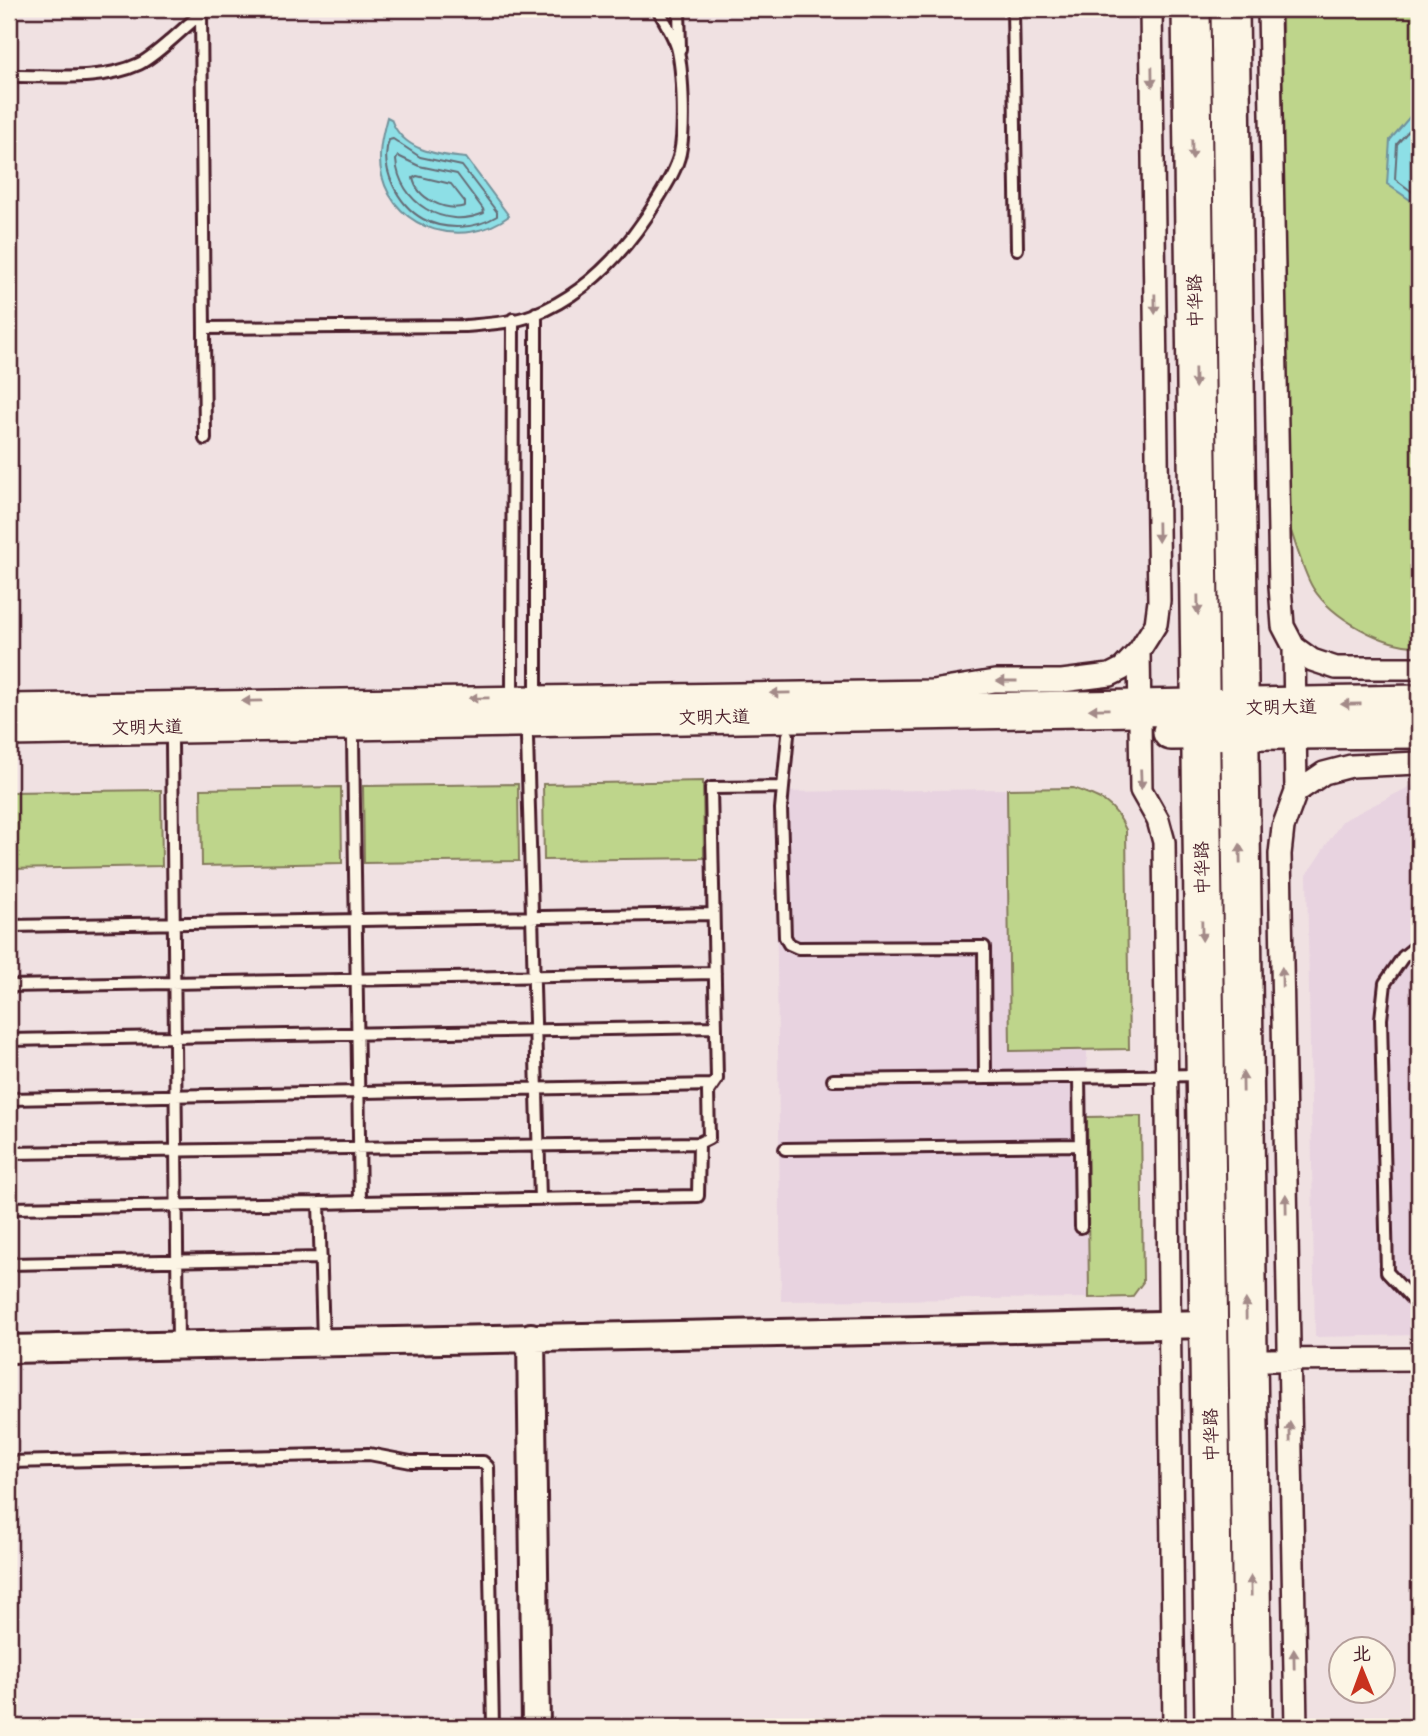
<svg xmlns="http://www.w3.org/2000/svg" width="1428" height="1736" font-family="Mali,'LXGW WenKai TC',sans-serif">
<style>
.built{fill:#e8d3e0}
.green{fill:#bed58b;stroke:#847a5b;stroke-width:2}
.water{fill:#8ddfe6;stroke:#72929b;stroke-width:2}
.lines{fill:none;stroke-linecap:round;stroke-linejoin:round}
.shore{stroke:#656c76;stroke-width:2}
.service-casing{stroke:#4a1f2b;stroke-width:16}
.minor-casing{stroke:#4a1f2b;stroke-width:26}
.tertiary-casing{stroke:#4a1f2b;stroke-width:32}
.primary-casing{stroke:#4a1f2b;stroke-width:40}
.trunk-casing{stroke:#4a1f2b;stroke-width:42}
.service{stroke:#fcf5e5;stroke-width:10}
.minor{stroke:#fcf5e5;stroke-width:21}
.tertiary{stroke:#fcf5e5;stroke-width:26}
.primary{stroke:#fcf5e5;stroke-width:35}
.trunk{stroke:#fcf5e5;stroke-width:37}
.oneway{fill:#a38a88}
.labels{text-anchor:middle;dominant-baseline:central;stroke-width:5;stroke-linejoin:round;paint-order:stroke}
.street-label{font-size:18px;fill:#4a1f2b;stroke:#fcf5e5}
</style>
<rect width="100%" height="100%" fill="#f0e1e2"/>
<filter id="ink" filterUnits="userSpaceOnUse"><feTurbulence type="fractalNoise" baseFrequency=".0143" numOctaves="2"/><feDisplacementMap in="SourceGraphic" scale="14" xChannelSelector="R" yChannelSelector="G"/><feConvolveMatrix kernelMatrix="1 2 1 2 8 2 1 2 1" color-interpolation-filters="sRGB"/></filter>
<g filter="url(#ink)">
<path class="built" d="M1419,782V1335L1315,1337L1307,874L1342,821Z
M1007,789L1010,1050H1087L1089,1298L781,1301L775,792Z"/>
<path class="green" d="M1282,9H1419V646C1384,647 1332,618 1313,588C1303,572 1293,535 1286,516Z
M703,781L704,858L544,860L543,784Z
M518,784L519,861L364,863L363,786Z
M341,787L342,863L202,866L201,789Z
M1073,788C1101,798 1114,802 1126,830L1129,1049L1010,1051L1007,789Z
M161,790L162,866L9,869V792Z
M1141,1116L1143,1282L1132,1297L1089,1298L1087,1117Z"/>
<path class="water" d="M1419,106V206L1387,184L1390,140Z
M387,117L391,119C402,150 435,155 466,158L509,216C465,249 396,232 382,176C377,156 382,136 387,117Z"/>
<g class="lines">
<path class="shore" d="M1419,119L1397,144L1395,179L1419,197
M389,140L393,139L420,157L462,166L497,212V216C476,229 445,231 423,219C398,205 379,168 389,140Z
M398,156L419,166L457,174L483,209L484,213C444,230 399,203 396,160Z
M417,176L451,184L465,202V206C446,212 417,199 413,178Z"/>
<g class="service-casing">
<path id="service" d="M679,9L680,49
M1013,9L1017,249
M201,13L205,439
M9,76C51,75 100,82 139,64C158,55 188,23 207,9
M204,328L465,326C487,324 512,323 533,315C589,293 630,246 659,197C667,184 677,168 680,153C685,130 683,70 677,47C673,34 664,21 658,9
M512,697L513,319
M536,697V313
M788,735L781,809L785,937L789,944L798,948L984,947L985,1078
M527,738L540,1199
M353,740L360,1202L698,1196L699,1143L709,1138L708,1092L717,1079L711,788L783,787
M172,743L178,1345
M9,926L713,914
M1419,944L1403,957L1385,983L1381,1019L1387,1272L1416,1303L1419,1315
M9,986L715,973
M9,1040L716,1027
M1079,1077L1081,1227
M833,1080L1202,1075
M9,1099L713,1085
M785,1149L1080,1145
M9,1153L699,1143
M9,1208L319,1203
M9,1264L321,1258
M323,1341L319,1203L360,1202
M9,1462L369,1454L411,1462H483L488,1467L493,1727"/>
</g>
<g class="minor-casing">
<path id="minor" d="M1151,9L1159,601L1156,624L1139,651L1141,790L1158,820L1164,842L1174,1727
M1269,9L1280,586L1283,626L1294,647L1296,792L1283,827L1280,854L1296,1727
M1294,647L1312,660L1336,668H1419
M9,705L932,691L995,681H1062L1110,675L1122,669L1139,651
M1296,792L1324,773L1351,766L1419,763
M1247,1360L1419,1359"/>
</g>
<g class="tertiary-casing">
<path id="tertiary" d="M531,1337L536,1727
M9,1349L1208,1324"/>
</g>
<g class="primary-casing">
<path id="primary" d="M9,728L1419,703
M1171,732L1419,730"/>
</g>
<g class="trunk-casing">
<path id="trunk" d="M1191,9L1214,1727
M1230,9L1253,1727"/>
</g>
<use href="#service" class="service"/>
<use href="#minor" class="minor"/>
<use href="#tertiary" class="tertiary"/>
<use href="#primary" class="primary"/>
<use href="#trunk" class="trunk"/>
</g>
<defs><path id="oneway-solid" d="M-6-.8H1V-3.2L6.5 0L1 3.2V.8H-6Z" transform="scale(1.75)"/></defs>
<g class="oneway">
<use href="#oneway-solid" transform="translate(1152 77) rotate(89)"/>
<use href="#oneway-solid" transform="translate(1192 150) rotate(89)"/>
<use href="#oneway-solid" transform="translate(1155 304) rotate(89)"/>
<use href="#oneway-solid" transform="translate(1195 378) rotate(89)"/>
<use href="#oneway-solid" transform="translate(1158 532) rotate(89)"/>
<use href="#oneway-solid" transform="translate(1198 605) rotate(89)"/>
<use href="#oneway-solid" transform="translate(1007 681) rotate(-180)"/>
<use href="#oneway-solid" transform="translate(780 693) rotate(179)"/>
<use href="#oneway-solid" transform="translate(479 698) rotate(179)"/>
<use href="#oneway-solid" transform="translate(252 701) rotate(179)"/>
<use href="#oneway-solid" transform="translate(1351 704) rotate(179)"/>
<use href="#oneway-solid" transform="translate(1099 709) rotate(179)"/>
<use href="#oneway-solid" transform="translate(1141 779) rotate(88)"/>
<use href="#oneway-solid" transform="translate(1240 854) rotate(-91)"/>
<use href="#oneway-solid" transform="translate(1202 931) rotate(89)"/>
<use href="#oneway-solid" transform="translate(1282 977) rotate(-91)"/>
<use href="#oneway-solid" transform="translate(1243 1082) rotate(-91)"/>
<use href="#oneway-solid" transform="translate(1286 1204) rotate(-91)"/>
<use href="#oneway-solid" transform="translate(1246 1309) rotate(-91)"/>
<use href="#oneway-solid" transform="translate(1290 1432) rotate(-91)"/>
<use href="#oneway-solid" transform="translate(1251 1586) rotate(-91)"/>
<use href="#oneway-solid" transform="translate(1294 1659) rotate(-91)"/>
</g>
</g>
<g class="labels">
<g class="street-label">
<text transform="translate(1194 301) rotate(-91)">中华路</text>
<text transform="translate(1281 706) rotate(-1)">文明大道</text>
<text transform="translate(714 716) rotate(-1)">文明大道</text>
<text transform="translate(147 726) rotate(-1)">文明大道</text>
<text transform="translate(1201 868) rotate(-91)">中华路</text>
<text transform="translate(1210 1435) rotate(-91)">中华路</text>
</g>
</g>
<rect width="1428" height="1736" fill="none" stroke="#fcf5e5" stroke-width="35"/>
<rect x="18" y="18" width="1393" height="1701" fill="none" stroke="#4a1f2b" stroke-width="2.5" filter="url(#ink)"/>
<g transform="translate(1362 1670) rotate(359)"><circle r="33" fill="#fcf5e5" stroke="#b59f9b" stroke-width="2"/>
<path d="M0-5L12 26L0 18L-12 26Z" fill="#c8321e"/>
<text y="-10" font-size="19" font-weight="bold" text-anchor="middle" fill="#4a1f2b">北</text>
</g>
</svg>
